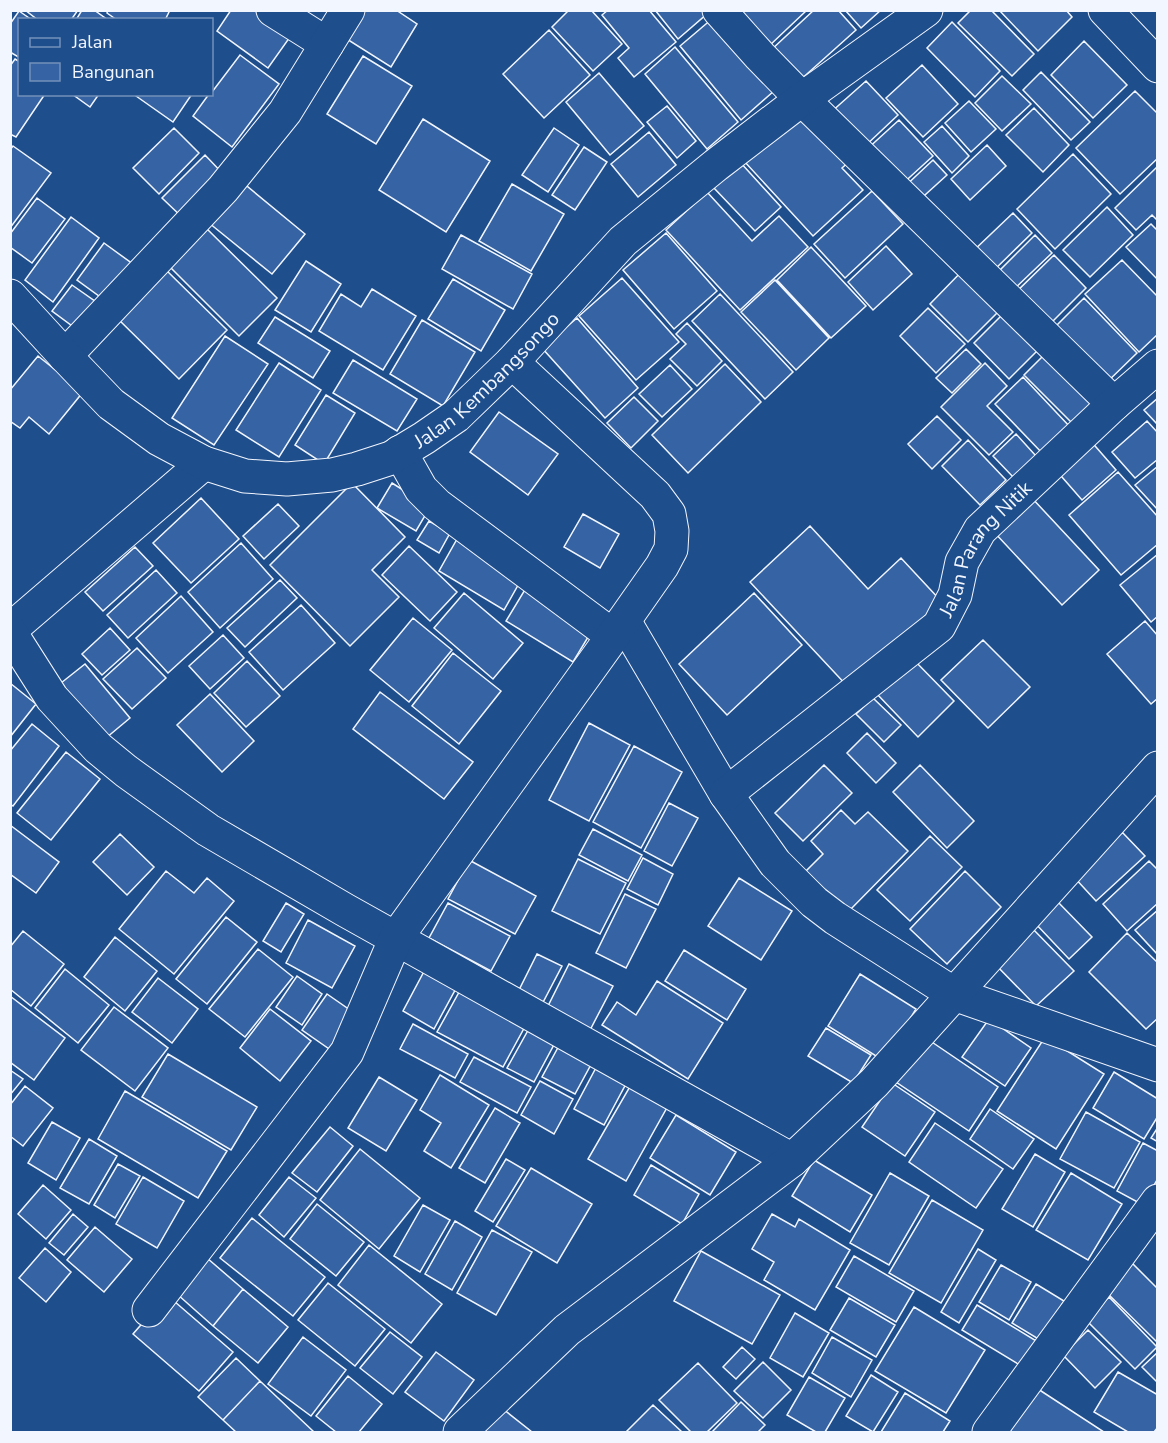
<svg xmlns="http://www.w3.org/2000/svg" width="1168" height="1443" font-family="'Nunito Sans',sans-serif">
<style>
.building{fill:#3563a3;stroke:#f2f6ff;stroke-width:1.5}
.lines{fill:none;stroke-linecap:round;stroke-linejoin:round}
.street-casing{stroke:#f2f6ff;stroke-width:35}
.secondary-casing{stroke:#f2f6ff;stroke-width:35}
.primary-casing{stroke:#f2f6ff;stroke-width:35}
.street{stroke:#1f4e8c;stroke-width:33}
.secondary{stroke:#1f4e8c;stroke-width:33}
.primary{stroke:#1f4e8c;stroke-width:33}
.labels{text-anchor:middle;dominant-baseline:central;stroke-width:4.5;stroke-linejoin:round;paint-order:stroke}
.street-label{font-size:20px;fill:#f2f6ff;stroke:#1f4e8c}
</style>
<rect width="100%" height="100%" fill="#1f4e8c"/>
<path class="building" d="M25,10H78L71,20H38Z
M82,10H94L108,20H76Z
M108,10H170L165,20H117L107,13Z
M231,10H254L290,37L268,68L217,31Z
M358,10H396L417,24L391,67L342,36Z
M569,10H591L622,44L593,71L552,27Z
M608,10H649L676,42L634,77L618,58L629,48L602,15Z
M655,10H706L708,13L678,39Z
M735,10H807L768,47Z
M814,10H838L856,30L798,82L770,51Z
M845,10H881L861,28Z
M971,10H991L1034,54L1012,76L958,23Z
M999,10H1066L1072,17L1038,51Z
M19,11L32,20H20V58L10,52V24Z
M713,18L774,91L741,120L680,46Z
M952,22L1000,71L975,97L927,48Z
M549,30L590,75L544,118L503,74Z
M1084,41L1127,85L1093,118L1051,75Z
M675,47L738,122L707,149L645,74Z
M240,55L279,84L232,147L193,116L209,94H212V92Z
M363,56L412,86L376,144L327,114Z
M15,59L20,62V94H45L16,137L10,134V66Z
M922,65L958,104L923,137L886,98Z
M1041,72L1090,122L1071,140L1023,90Z
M599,73L644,126L610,155L566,102Z
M1002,76L1031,104L1002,131L975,103Z
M866,81L898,115L863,148L830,113Z
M1135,91L1158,114V158L1120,194L1076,148Z
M72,94H99L90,107Z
M138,94H192L173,122L136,96Z
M969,101L996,129L971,152L945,123Z
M667,106L696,141L677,158L647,122Z
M802,107L851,160L842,168L863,190L813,236L744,161Z
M1034,108L1069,145L1043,172L1006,135Z
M423,119L490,161L446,232L379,190Z
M899,120L933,156L899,187L865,151Z
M942,126L969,156L952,173L924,142Z
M174,128L199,153L159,194L133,168Z
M554,128L579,145L548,192L522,175Z
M649,132L676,165L638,197L611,164Z
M987,145L1006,166L970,200L951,179Z
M13,146L51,173L10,228V150Z
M584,147L607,162L575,210L552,195Z
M1073,154L1111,194L1055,249L1017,209Z
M205,155L226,177L184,219L162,198Z
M933,160L947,175L915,204L901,190Z
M740,162L781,207L755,231L713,187Z
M1158,166V221L1152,215L1136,230L1115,208Z
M242,182L305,234L272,274L209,223Z
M512,184L564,214L531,271L479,241Z
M872,191L903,224L845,278L814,244Z
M707,192L752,241L779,216L808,247L740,310L666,230Z
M37,198L65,219L32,263L10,247V234Z
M1107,207L1133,235L1090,277L1063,250Z
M1013,213L1032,233L990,274L970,254Z
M71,217L99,238L53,302L25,280Z
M1151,224L1158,231V280L1126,247Z
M204,226L277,298L239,336L167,264Z
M666,233L717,291L674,329L623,270Z
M461,235L532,274L513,309L442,269Z
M1035,235L1052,253L1009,294L993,277Z
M104,243L137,267L110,304L77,280Z
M886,246L912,274L873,310L848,282Z
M811,247L866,306L831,338L777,280Z
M1054,255L1086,288L1044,330L1011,297Z
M1122,260L1158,297V334L1139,352L1085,294Z
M306,261L341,284L311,332L275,310Z
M967,266L1006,304L968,342L930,304Z
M163,267L227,330L179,379L115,316Z
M622,278L679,342L636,380L579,316Z
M453,279L505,310L481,351L428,319Z
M775,280L829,338L796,370L741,312Z
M72,285L99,304L79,331L52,311Z
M372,289L416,316L383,370L319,331L341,294L361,307Z
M720,294L793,372L765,399L692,321Z
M1084,298L1137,353L1103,386L1050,332Z
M1011,306L1046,342L1009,379L974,343Z
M928,308L965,344L936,373L900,336Z
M275,317L330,351L313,378L258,343Z
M577,318L638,388L605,418L542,348Z
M422,320L475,352L443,406L390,374Z
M687,323L722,361L697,386L670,359L686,344L676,334Z
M225,336L268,364L214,445L172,418Z
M1052,347L1102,399L1075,426L1024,375Z
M966,349L981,364L952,393L936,378Z
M38,356L83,392L49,434L29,417L20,428L10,421V390Z
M353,360L417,399L397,431L333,393Z
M279,363L321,390L279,457L236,430Z
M985,363L1007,386L987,406L1013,432L989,455L941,407Z
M725,364L761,402L688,473L652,435Z
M670,365L692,389L662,417L639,394Z
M1023,377L1071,428L1044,455L995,404Z
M326,395L355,413L324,464L295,445Z
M634,397L658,421L631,448L607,423Z
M1158,398V425L1144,410Z
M499,412L558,454L528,495L470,452Z
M937,416L961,440L932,469L908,444Z
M1147,421L1158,433V459L1135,478L1112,452Z
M1016,434L1036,456L1014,478L993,456Z
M1089,439L1116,470L1082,500L1055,469Z
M968,440L1006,480L980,505L942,466Z
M1158,466V510L1135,485Z
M1118,472L1158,517V544L1121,575L1069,515Z
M352,483L405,537L372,570L399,597L350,646L270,565Z
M392,483L430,507L416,531L377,508Z
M1031,497L1099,570L1062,605L994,532Z
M201,498L239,539L191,583L153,543Z
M278,504L299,526L264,559L243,536Z
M583,514L619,534L600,568L564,547Z
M429,521L450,533L439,553L417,540Z
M810,526L868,589L901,558L941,601L849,688L750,582Z
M461,532L526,571L504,610L439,571Z
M241,543L273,579L220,628L188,592Z
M409,546L457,592L430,621L382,575Z
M135,547L153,566L103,611L85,592Z
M1158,554V616L1151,622L1120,585Z
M156,570L177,593L128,638L107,615Z
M280,580L297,598L245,647L227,628Z
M529,583L596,624L573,662L506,621Z
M464,593L523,643L493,679L434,628Z
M754,593L802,645L727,715L679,664Z
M181,596L213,632L168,673L136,638Z
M301,605L335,643L283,690L249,652Z
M413,618L452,650L409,702L370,670Z
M1145,621L1158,636V698L1151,704L1107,654Z
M110,628L130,650L102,675L82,654Z
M223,635L244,658L210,689L189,666Z
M983,640L1030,687L988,728L941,680Z
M137,648L166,678L132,709L103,679Z
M453,653L501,691L459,744L412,706Z
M912,658L954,701L918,737L877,694Z
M247,661L280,696L246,727L214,693Z
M85,664L130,718L106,738L61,683Z
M10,683L36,704L10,737Z
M380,692L473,762L444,799L353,729Z
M210,694L254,741L222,772L177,725Z
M873,698L901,725L884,742L856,714Z
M589,723L630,745L589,821L549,800Z
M32,724L59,746L13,806L10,804V751Z
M867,733L896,763L876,783L847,753Z
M634,746L682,772L641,848L593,822Z
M66,752L100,779L51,840L17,813Z
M824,765L852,793L803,841L775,813Z
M920,765L974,821L947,848L893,792Z
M669,803L698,818L672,866L644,851Z
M841,810L855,824L868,812L908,851L848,912L806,871L823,854L811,841Z
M10,825L59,862L36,893L10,874Z
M593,829L642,855L628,881L579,855Z
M1122,832L1145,856L1096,901L1073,876Z
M120,834L154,867L127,895L93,862Z
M930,836L962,867L910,921L877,890Z
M643,858L673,874L658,905L627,889Z
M578,859L626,883L600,934L552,911Z
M469,860L536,896L515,934L448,899Z
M1149,861L1158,870V903L1127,931L1103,904Z
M166,871L194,893L207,878L234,901L174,974L119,929Z
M965,871L1001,907L947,964L910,929Z
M739,878L792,911L761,960L708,926Z
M625,894L656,909L626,968L596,953Z
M1056,900L1092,937L1069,959L1034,922Z
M286,903L304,914L281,952L263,941Z
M448,903L510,936L491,971L429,938Z
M1158,910V955L1135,930Z
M226,917L257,942L207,1004L176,979Z
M308,920L355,946L332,988L286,963Z
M1030,926L1074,971L1036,1006L993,962Z
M23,931L64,964L31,1006L10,989V947Z
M1127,933L1158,963V1018L1146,1029L1089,972Z
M115,937L157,971L125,1011L84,977Z
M258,949L293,977L245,1037L209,1009Z
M684,950L746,989L727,1020L665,981Z
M537,954L562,966L540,1008L516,996Z
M428,964L460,981L434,1029L403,1011Z
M569,964L613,986L589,1032L546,1010Z
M65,969L109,1005L78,1043L35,1008Z
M860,974L916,1009L884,1061L828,1026Z
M297,976L322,994L302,1025L276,1007Z
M158,978L198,1009L172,1043L132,1012Z
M657,981L723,1023L688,1079L602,1025L617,1002L636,1015Z
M463,985L528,1021L503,1067L437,1032Z
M327,994L360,1017L335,1053L302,1030Z
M10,996L65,1038L34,1080L10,1062Z
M114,1007L168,1048L135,1091L81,1050Z
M270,1009L311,1041L280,1081L240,1048Z
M989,1019L1031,1048L1005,1086L962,1057Z
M413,1024L468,1054L455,1078L400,1049Z
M531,1025L557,1039L534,1082L507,1068Z
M826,1028L871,1055L853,1083L808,1056Z
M923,1036L998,1087L969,1131L893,1080Z
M1045,1037L1104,1074L1056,1149L997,1111Z
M561,1042L594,1059L575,1094L542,1077Z
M168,1054L257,1107L231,1150L142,1097Z
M474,1057L531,1087L517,1113L460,1082Z
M598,1064L628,1080L604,1125L574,1109Z
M10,1070L23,1079L10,1095Z
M1114,1072L1158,1099V1116L1144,1139L1093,1108Z
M440,1075L489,1105L451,1168L424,1151L441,1123L420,1110Z
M379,1077L417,1100L386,1151L348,1128Z
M540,1081L573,1099L554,1134L521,1115Z
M632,1083L669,1104L626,1181L588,1159Z
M892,1083L935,1112L905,1156L862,1127Z
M25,1086L53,1108L23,1146L10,1136V1105Z
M125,1091L227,1151L198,1198L98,1139Z
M495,1108L520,1123L485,1183L459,1168Z
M990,1109L1034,1139L1013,1169L970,1139Z
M1086,1112L1140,1142L1114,1188L1060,1159Z
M676,1115L736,1152L710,1195L650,1158Z
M52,1122L80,1138L56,1180L28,1163Z
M935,1123L1003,1169L976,1208L909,1162Z
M330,1127L353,1146L317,1192L292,1173Z
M1158,1127V1142L1151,1138Z
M89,1139L117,1156L89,1204L60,1188Z
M1143,1143L1158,1151V1178L1143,1205L1117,1191Z
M360,1149L420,1198L379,1249L320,1200Z
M1035,1154L1065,1172L1033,1227L1002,1209Z
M506,1159L525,1170L493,1222L475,1211Z
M814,1160L872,1195L850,1232L792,1196Z
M118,1164L140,1176L115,1218L94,1205Z
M651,1165L699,1194L682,1224L634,1195Z
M531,1168L592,1204L557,1263L496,1226Z
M890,1173L929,1196L889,1265L850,1243Z
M1071,1173L1122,1204L1088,1260L1036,1230Z
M143,1177L184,1201L157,1248L116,1224Z
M289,1177L316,1198L284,1237L259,1215Z
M43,1185L71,1210L46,1239L18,1214Z
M932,1200L983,1230L941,1303L889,1273Z
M317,1204L364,1242L336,1276L290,1239Z
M423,1205L450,1220L420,1272L394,1256Z
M73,1214L88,1227L64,1255L49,1243Z
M772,1214L795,1227L799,1219L850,1250L815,1310L764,1280L774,1262L752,1249Z
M252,1218L325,1277L293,1316L220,1258Z
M455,1221L482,1237L452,1290L425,1274Z
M95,1227L132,1259L104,1292L67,1260Z
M492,1230L532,1252L496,1315L457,1293Z
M369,1245L442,1304L411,1343L338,1285Z
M45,1248L71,1272L46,1302L19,1278Z
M978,1249L996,1260L959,1323L941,1312Z
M701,1251L780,1295L752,1344L674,1301Z
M854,1256L914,1291L896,1322L836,1287Z
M207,1258L243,1289L213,1326L177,1294Z
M1132,1263L1158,1289V1343L1104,1290Z
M1001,1265L1031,1282L1009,1320L979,1302Z
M328,1283L385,1329L355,1366L298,1320Z
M1036,1284L1064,1301L1040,1340L1012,1323Z
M243,1289L288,1327L258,1363L213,1326Z
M167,1295L233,1352L199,1391L133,1334Z
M1109,1297L1157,1347L1135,1369L1086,1320Z
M849,1298L895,1325L876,1357L830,1330Z
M977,1305L1038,1342L1023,1367L962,1330Z
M914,1307L985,1350L946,1413L875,1371Z
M795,1313L829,1333L803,1377L770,1358Z
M1088,1330L1121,1362L1095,1388L1063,1355Z
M390,1332L422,1357L393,1394L360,1368Z
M303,1337L346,1370L311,1416L268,1384Z
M832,1337L872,1360L851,1397L812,1373Z
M742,1347L755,1359L736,1379L723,1367Z
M436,1352L474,1380L444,1421L405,1392Z
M1158,1352V1383L1142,1367Z
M236,1358L260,1381L223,1420L198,1397Z
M763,1362L791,1390L763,1418L734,1391Z
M698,1363L737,1403L707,1432H691L659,1400Z
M1118,1372L1158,1395V1427L1154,1432H1128L1094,1412Z
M871,1375L898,1392L873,1432L846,1416Z
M348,1376L382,1404L359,1432H336L316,1416Z
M809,1377L845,1398L825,1432H816L787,1415Z
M260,1381L314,1432H236L223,1420Z
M1038,1389L1104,1432H1009Z
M905,1393L950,1421L943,1432H881Z
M741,1402L765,1425L758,1432H712Z
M498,1405L532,1432H476Z
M653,1405L682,1432H626Z"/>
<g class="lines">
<g class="street-casing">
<g id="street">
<path d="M273,10L327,44"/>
<path d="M719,10L760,56L802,99L1114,404"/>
<path d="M65,356L223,189L285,112L348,10"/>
<path d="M400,452L421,489L437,505L613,636"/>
<path d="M624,621L726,794L775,863L814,902L835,918L954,994L1158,1065"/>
<path d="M10,630L204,463"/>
<path d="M10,632L52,698L98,748L126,771L208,830L345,910L792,1160"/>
<path id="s1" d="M726,794L939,626L955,595L962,562L980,530L1114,404L1158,366"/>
<path d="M149,1310L347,1052L396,938L613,636L662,566L671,549L672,531L669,514L655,495L512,362"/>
<path d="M460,1432L567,1330L792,1160L874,1083L1158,768"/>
<path d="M989,1432L1158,1201"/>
</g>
</g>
<g class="secondary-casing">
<g id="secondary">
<path id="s2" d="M10,296L65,356L111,404L159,439L204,463L245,476L287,479L332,475L357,469L391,458L424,438L456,416L512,362L623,241L716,165L802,99L926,10"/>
</g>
</g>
<g class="primary-casing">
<path id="primary" d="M1105,10L1158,66"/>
</g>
<use href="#street" class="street"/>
<use href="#secondary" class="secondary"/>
<use href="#primary" class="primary"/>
</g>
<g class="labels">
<g class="street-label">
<text stroke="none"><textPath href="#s2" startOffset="574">Jalan Kembangsongo</textPath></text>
<text stroke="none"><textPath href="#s1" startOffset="363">Jalan Parang Nitik</textPath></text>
</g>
</g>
<rect width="1168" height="1443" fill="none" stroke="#f2f6ff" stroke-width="24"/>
<rect x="18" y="18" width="195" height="78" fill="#1f4e8c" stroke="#7391ba" stroke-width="1.5"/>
<rect x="30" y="38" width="30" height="9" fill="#1f4e8c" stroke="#7391ba" stroke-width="1.5"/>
<text x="72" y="48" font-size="18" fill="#f2f6ff">Jalan</text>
<rect x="30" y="63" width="30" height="18" fill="#3563a3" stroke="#7391ba" stroke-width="1.5"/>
<text x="72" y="78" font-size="18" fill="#f2f6ff">Bangunan</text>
</svg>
